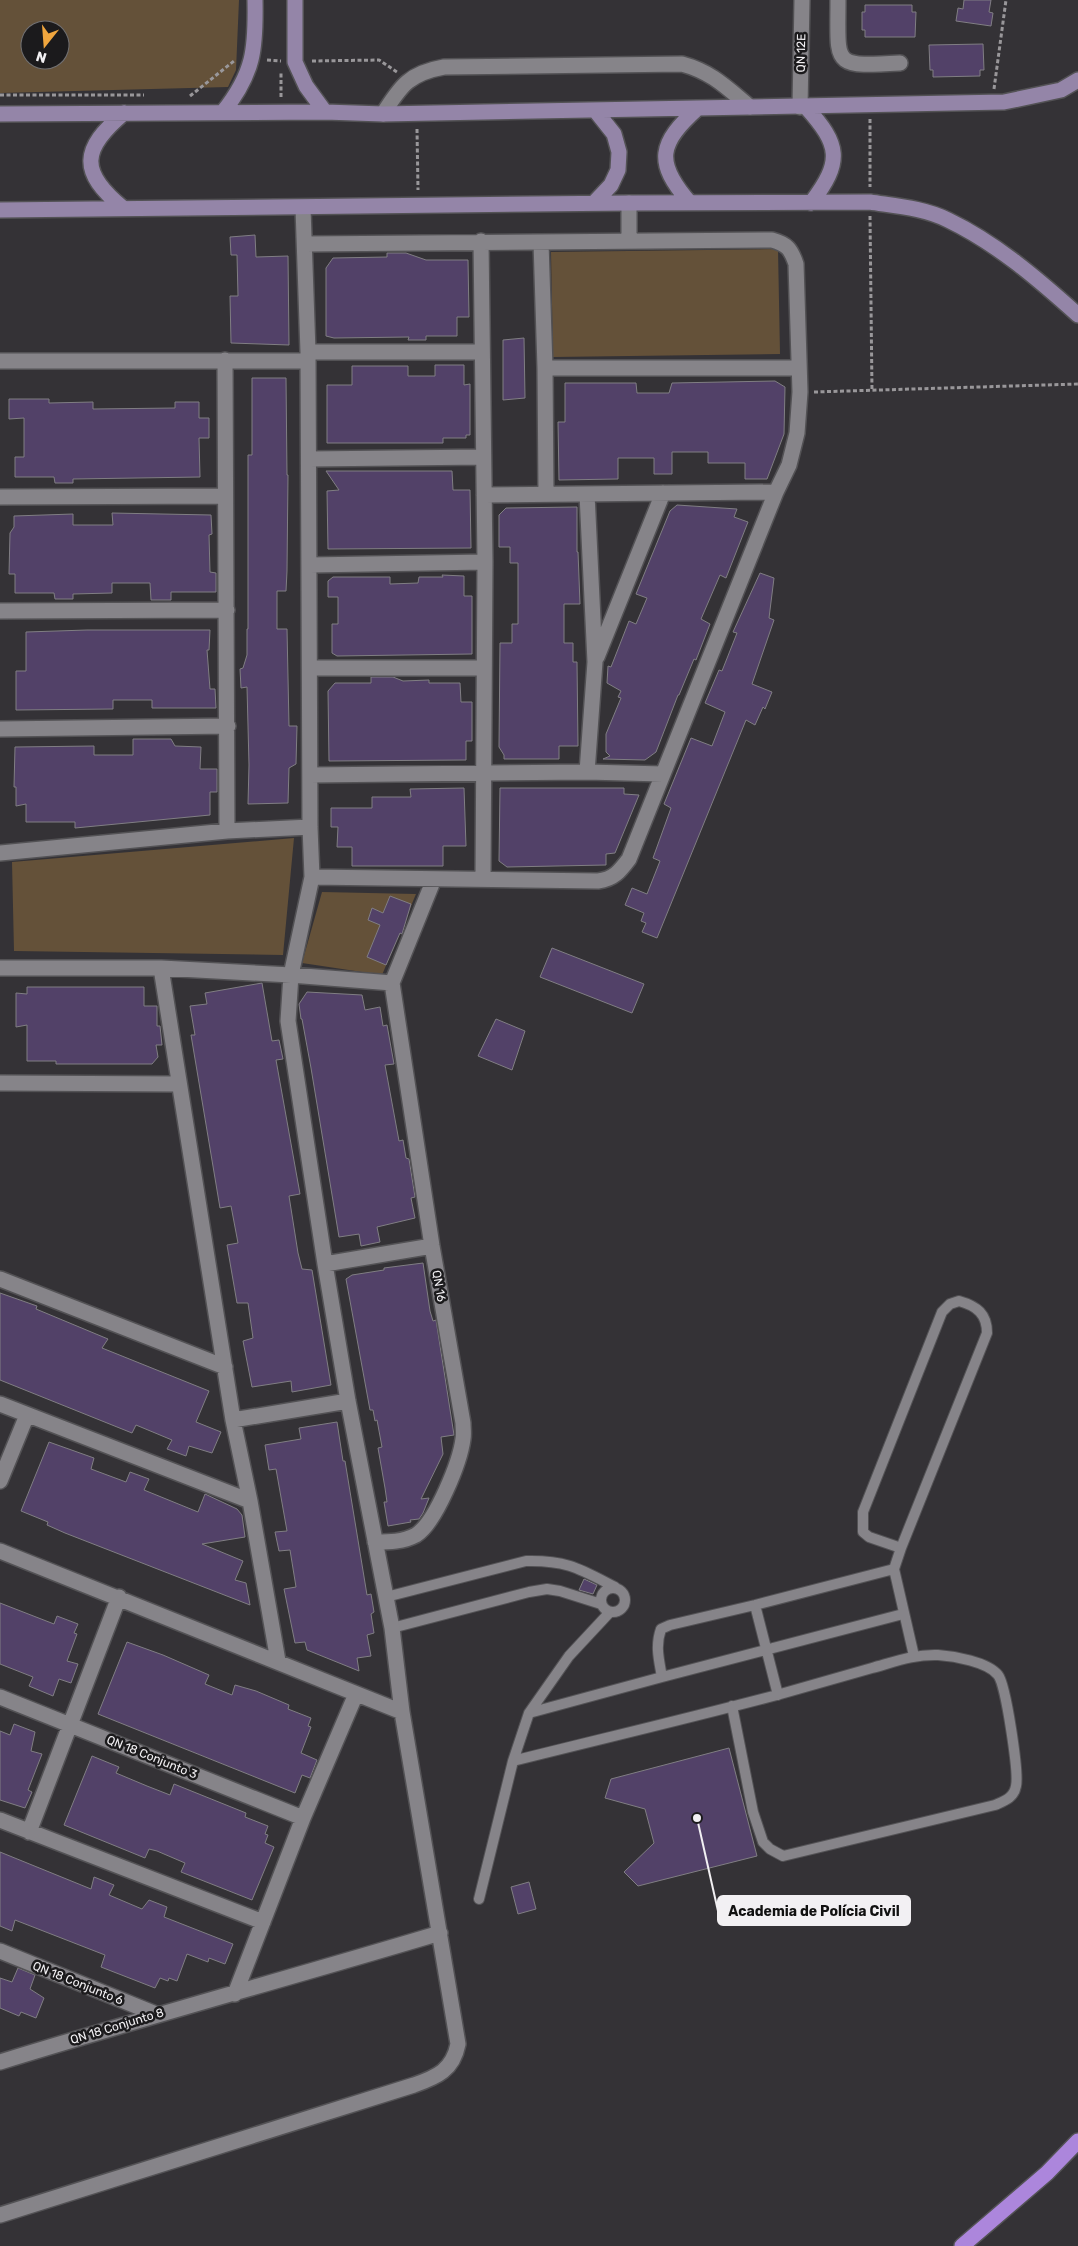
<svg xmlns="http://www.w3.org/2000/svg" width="1078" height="2246" font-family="Rubik,sans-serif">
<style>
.green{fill:#645139;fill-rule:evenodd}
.building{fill:#524168;stroke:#807e83}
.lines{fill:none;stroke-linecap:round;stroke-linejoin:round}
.service-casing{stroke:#535255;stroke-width:12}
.minor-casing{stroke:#535255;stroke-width:18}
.secondary-casing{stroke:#535255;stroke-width:18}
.trunk-casing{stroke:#535255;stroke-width:18}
.path{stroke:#99979a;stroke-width:3;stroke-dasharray:4 2.5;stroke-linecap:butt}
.service{stroke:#868489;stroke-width:10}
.minor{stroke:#868489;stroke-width:15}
.secondary{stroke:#9485a8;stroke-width:15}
.trunk{stroke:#ac86dc;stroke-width:15}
.labels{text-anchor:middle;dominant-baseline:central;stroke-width:5;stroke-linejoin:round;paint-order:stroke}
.street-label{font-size:12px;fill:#f2f0f3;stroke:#1b1a1c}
.leader{fill:none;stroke:#f2f0f3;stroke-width:2}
.callout-dot{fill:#f2f0f3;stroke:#1b1a1c;stroke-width:2}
.callout{fill:#f2f0f3;stroke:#f2f0f3;stroke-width:2}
.callout-label{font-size:14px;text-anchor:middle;font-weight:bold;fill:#111}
</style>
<rect width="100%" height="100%" fill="#343236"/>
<path class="green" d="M0,0H239L236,70L228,87L0,93ZM30,30H60V60H30Z
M778,249L780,354L553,357L551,252Z
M294,838L283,955L14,951L12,862Z
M322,892L416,894L382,975L302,963Z"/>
<path class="building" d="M964,0H991L989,12L993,13L991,26L956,21L958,8L963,9Z
M865,5H912V12H916L915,37H865V30H862V12H865Z
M983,44L984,70H980V76L933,77V70H930L929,45Z
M255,235L256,257L288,256L289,345L231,343L230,296H238L237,255H231L230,237Z
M387,253H406L426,260H468L469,317H457V336H426V340H408L409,337L334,338L326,336V268L333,258L387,257Z
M524,338L525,398L503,400V340Z
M435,365H464V385L470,384V435H466V438H443V443H327V385H352V366H408V376H435Z
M252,378H286L287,475H288L287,571L286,591H277V629H287L289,726H297L296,764L289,768L288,803L248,804L249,765L247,687L241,688L240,669L243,668L247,655V629H248V455H252Z
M775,381L785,387L784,434L767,479H745V463H708V452H672V474H654V458H618V479L559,480L558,422H565V383H636L637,393H669L672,383Z
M9,399H49V403L93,402V409L175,408V402H199V418H209V438H199L200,477L73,479V483H55L54,477H15V457H24V418L9,419Z
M326,471H452L453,490H470L471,548L328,549L327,491L339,490Z
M677,505L737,509L734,517L748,522L726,578L720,575L701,619L710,624L696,660L694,659L679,695H678L656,752L645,760L603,759L610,756L606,752V734L621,698L618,697L621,691L607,683L608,666L611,667L629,621L636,624L647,598L636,594L670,511Z
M577,507V552H578L580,604H564V643H573V662H577L578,746H559V759H504V755L499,747L500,643H512V624H518V563H510V547H499V515L506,508Z
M112,513L211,515L212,534L209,535L210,572L216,573V592H171V600H151L150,583H112V593L73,594V599H55L54,593H15V574H9L10,533L14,527V516L73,514V525H113Z
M760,573L774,578L769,618L774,620L752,684L772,692L765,709L763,707L755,725L746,720L657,938L642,932L646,923L641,921L644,913L625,905L632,888L647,894L660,861L653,858L671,808L664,804L691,738L712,746L725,712L705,703L719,670L722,671L737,633L733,632Z
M442,575L464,576V596H472V654L337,656L332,653V624H338V597H328V581L333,577H390V584L418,583L419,577H443Z
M87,630H210L209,650H207L210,689H215L216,708H152V700H113V709L16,710V671H26V632Z
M371,677H393L403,681L429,680V683H460L461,702H472V741H466V760L329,761L328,691L335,683H371Z
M133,739H171L175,746L201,747L200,769H217V792H210V815L75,828V822H26V804L16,806V787H14L15,747L94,746V755H133Z
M464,788L466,846H443V866H352V847H337L338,827H331V808H372V797H411L410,789Z
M500,788H624V794L639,795L615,853L606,854V865L507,867L499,861Z
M390,896L411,904L402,934L400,933L386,965L367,957L380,925L368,920L372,908L383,913Z
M552,948L644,984L632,1013L540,977Z
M262,983L272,1041L279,1040L283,1059L276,1060L300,1194L289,1196L298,1253L302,1269L312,1270L331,1385L292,1392L291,1381L252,1387L243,1341L253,1338L248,1303H237L227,1245L238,1243L231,1206L220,1208L191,1035H195L190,1006L207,1004L205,993Z
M27,987H144V1006H157V1026H160L162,1045H156L158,1057L152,1064H56V1061H27V1025L16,1027V993L27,994Z
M307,992L362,995L365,1010L380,1007L383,1026L387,1025L394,1064L385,1065L399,1141L403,1140L406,1158L409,1159L415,1197L411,1198L415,1218L377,1227L380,1242L361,1246L359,1234L339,1237L311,1068L302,1019H301L299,1004Z
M496,1019L525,1031L512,1070L478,1056Z
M423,1263L430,1311L433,1321L436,1320L454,1435L441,1437L443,1454L421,1499L429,1498L423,1513L419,1519L410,1520L411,1522L388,1526L384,1502H387L385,1488L378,1448L382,1447L377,1420L375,1421L373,1410H370L346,1279L352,1275L384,1270V1268Z
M0,1293L37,1306L36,1309L108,1339L102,1348L209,1391L196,1422L221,1432L212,1453L189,1446L186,1456L167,1449L172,1440L136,1425L132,1433L0,1380Z
M337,1422L343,1461H345L367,1595L371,1594L374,1612L371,1614L374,1633L367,1635L371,1656L357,1658L359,1671L307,1650L305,1642L295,1643L284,1589L296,1587L290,1550L279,1551L275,1532L287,1531L276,1469L269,1470L265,1445L301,1439L299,1428Z
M49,1442L94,1458L91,1469L126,1482L130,1472L149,1479L144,1490L198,1512L205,1494L237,1509L242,1515L245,1537L202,1544L243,1561L235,1580L246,1583L250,1605L65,1533L47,1525L48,1522L21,1511Z
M584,1579L597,1585L593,1594L579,1590Z
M0,1603L54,1624L57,1616L78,1624L74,1633L77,1634L67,1661L78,1664L71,1683L59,1679L53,1696L29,1686L33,1677L0,1664Z
M127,1642L163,1655L209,1675L205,1684L232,1695L235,1685L256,1691L289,1705L288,1709L311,1718L308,1726L311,1727L301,1753L317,1760L310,1778L302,1775L295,1793L98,1714Z
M14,1724L35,1732L31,1751L42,1754L28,1790L32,1792L25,1808L0,1800V1731L10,1735Z
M729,1748L757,1856L638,1886L624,1872L654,1843L645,1809L605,1798L611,1779Z
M92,1756L119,1767L116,1773L147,1786L170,1795L174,1784L246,1813L245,1817L268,1826L265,1834L268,1835L265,1843L274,1847L252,1900L181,1872L185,1863L157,1851L149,1849L145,1858L64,1825Z
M0,1852L91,1889L94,1877L114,1885L109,1895L142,1909L149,1900L167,1907L164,1917L233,1944L225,1964L209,1958L208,1962L187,1954L177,1981L169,1978L168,1981L160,1978L155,1988L101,1967L105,1955L15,1920L12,1931L0,1926Z
M529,1882L536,1909L518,1914L511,1887Z
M18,1968L35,1975L30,1989L44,1998L36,2018L21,2012L19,2016L0,2008V1978L12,1982Z"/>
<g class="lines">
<g class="service-casing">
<path id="service" d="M959,1301C977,1306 987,1314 987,1333L901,1548L869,1537L863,1532V1512L942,1312L950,1304Z
M894,1569L901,1548
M601 1600a12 12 0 1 1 24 0a12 12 0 1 1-24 0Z
M386,1597L526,1561C567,1560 580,1569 615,1587
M755,1605L778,1695
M392,1628L529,1592L547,1589L560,1591L601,1604
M662,1677L903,1614
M529,1713L662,1677C659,1660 655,1646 661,1629L670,1625L755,1605L894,1569L914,1656
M513,1761C601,1739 690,1718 777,1695C809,1686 841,1677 872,1668C894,1662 915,1654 938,1655C954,1656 988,1662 998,1675C1006,1685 1019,1773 1016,1786C1014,1798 1004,1801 995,1805L783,1856L770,1849L763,1842L753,1812L732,1706
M479,1899L513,1761L529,1713L569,1656L610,1612"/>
</g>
<g class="minor-casing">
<path id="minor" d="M838,0C838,66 831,67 900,63
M800,107L802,0
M383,114C401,85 410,73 444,67L682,64C712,72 727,88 750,107
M629,203V241
M481,241L485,562L483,878
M541,242L545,368L546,494
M305,244L772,240C787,244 791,249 796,264L800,392L797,433L789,465L776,492L629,859C620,871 614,879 598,881L312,877
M308,352H482
M225,360L227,831
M0,361H308
M545,368H799
M309,459L483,457
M587,494L595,662L587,772
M484,495L776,492
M0,497L225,496
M310,565L485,562
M0,611L227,610
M597,657L663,493
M311,668H483
M0,729L228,726
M310,775L587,772L663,774
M0,853L227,831L310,827
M0,968H161L291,975L392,983
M161,968L233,1420L250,1501L278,1661
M392,983L434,879
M0,1083L178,1084
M325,1264L432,1246
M0,1279L225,1367
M0,1404L250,1501
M233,1420L348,1401
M0,1481L27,1415
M375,1542C389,1542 403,1542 416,1535C436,1522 460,1462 463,1439C464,1434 463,1428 463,1423L432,1246L392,983
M0,1551L402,1712L392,1628L348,1401L325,1264L288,1021L291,975L312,877L310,827L308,352L303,208
M0,1697L303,1818
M0,1820L263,1922
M29,1832L119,1597
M0,1951L156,2014
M235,1994L303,1818L356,1694
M0,2062C146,2017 293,1977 440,1933
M0,2215L414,2085C437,2077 453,2070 458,2044L402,1712"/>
</g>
<g class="secondary-casing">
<path id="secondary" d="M295,0V62L306,86L325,112
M806,107C840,145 843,161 811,203
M223,112C254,73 256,49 255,0
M0,114L325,112L383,114L1004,102L1061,90L1078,80
M594,203L611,185L618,170L619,152L614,134L595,110
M690,203C654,162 659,143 698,108
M123,208C79,172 81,149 124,113
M0,210L629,203L870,202C896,206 924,208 948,220C996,243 1038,279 1078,315"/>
</g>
<g class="trunk-casing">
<path id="trunk" d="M962,2246L1047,2173L1078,2141"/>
</g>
<path class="path" d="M267,60L281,61
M312,61L379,60L397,72
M994,89L1006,0
M0,95H144
M190,96L234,61
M281,97V73
M870,119V187
M417,129L418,190
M870,216L872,391
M814,392L1078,384"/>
<use href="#service" class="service"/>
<use href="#minor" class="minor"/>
<use href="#secondary" class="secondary"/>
<use href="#trunk" class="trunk"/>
</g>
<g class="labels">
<g class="street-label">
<text transform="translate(801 53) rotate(-89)">QN 12E</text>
<text transform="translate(439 1286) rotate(80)">QN 16</text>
<text transform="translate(152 1757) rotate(22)">QN 18 Conjunto 3</text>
<text transform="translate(78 1983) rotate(22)">QN 18 Conjunto 6</text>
<text transform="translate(117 2026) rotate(-17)">QN 18 Conjunto 8</text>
</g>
</g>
<path class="leader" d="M697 1818L718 1911"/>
<circle class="callout-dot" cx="697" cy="1818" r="5"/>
<rect class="callout" x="718" y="1896" width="192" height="29" rx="5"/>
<g class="callout-label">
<text x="814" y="1916">Academia de Polícia Civil</text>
</g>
<g transform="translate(45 45) rotate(197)"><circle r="24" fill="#1b1a1c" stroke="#717072"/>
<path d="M0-4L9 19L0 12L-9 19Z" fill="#f0a63e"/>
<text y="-8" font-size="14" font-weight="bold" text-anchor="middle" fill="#f2f0f3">N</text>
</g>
</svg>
